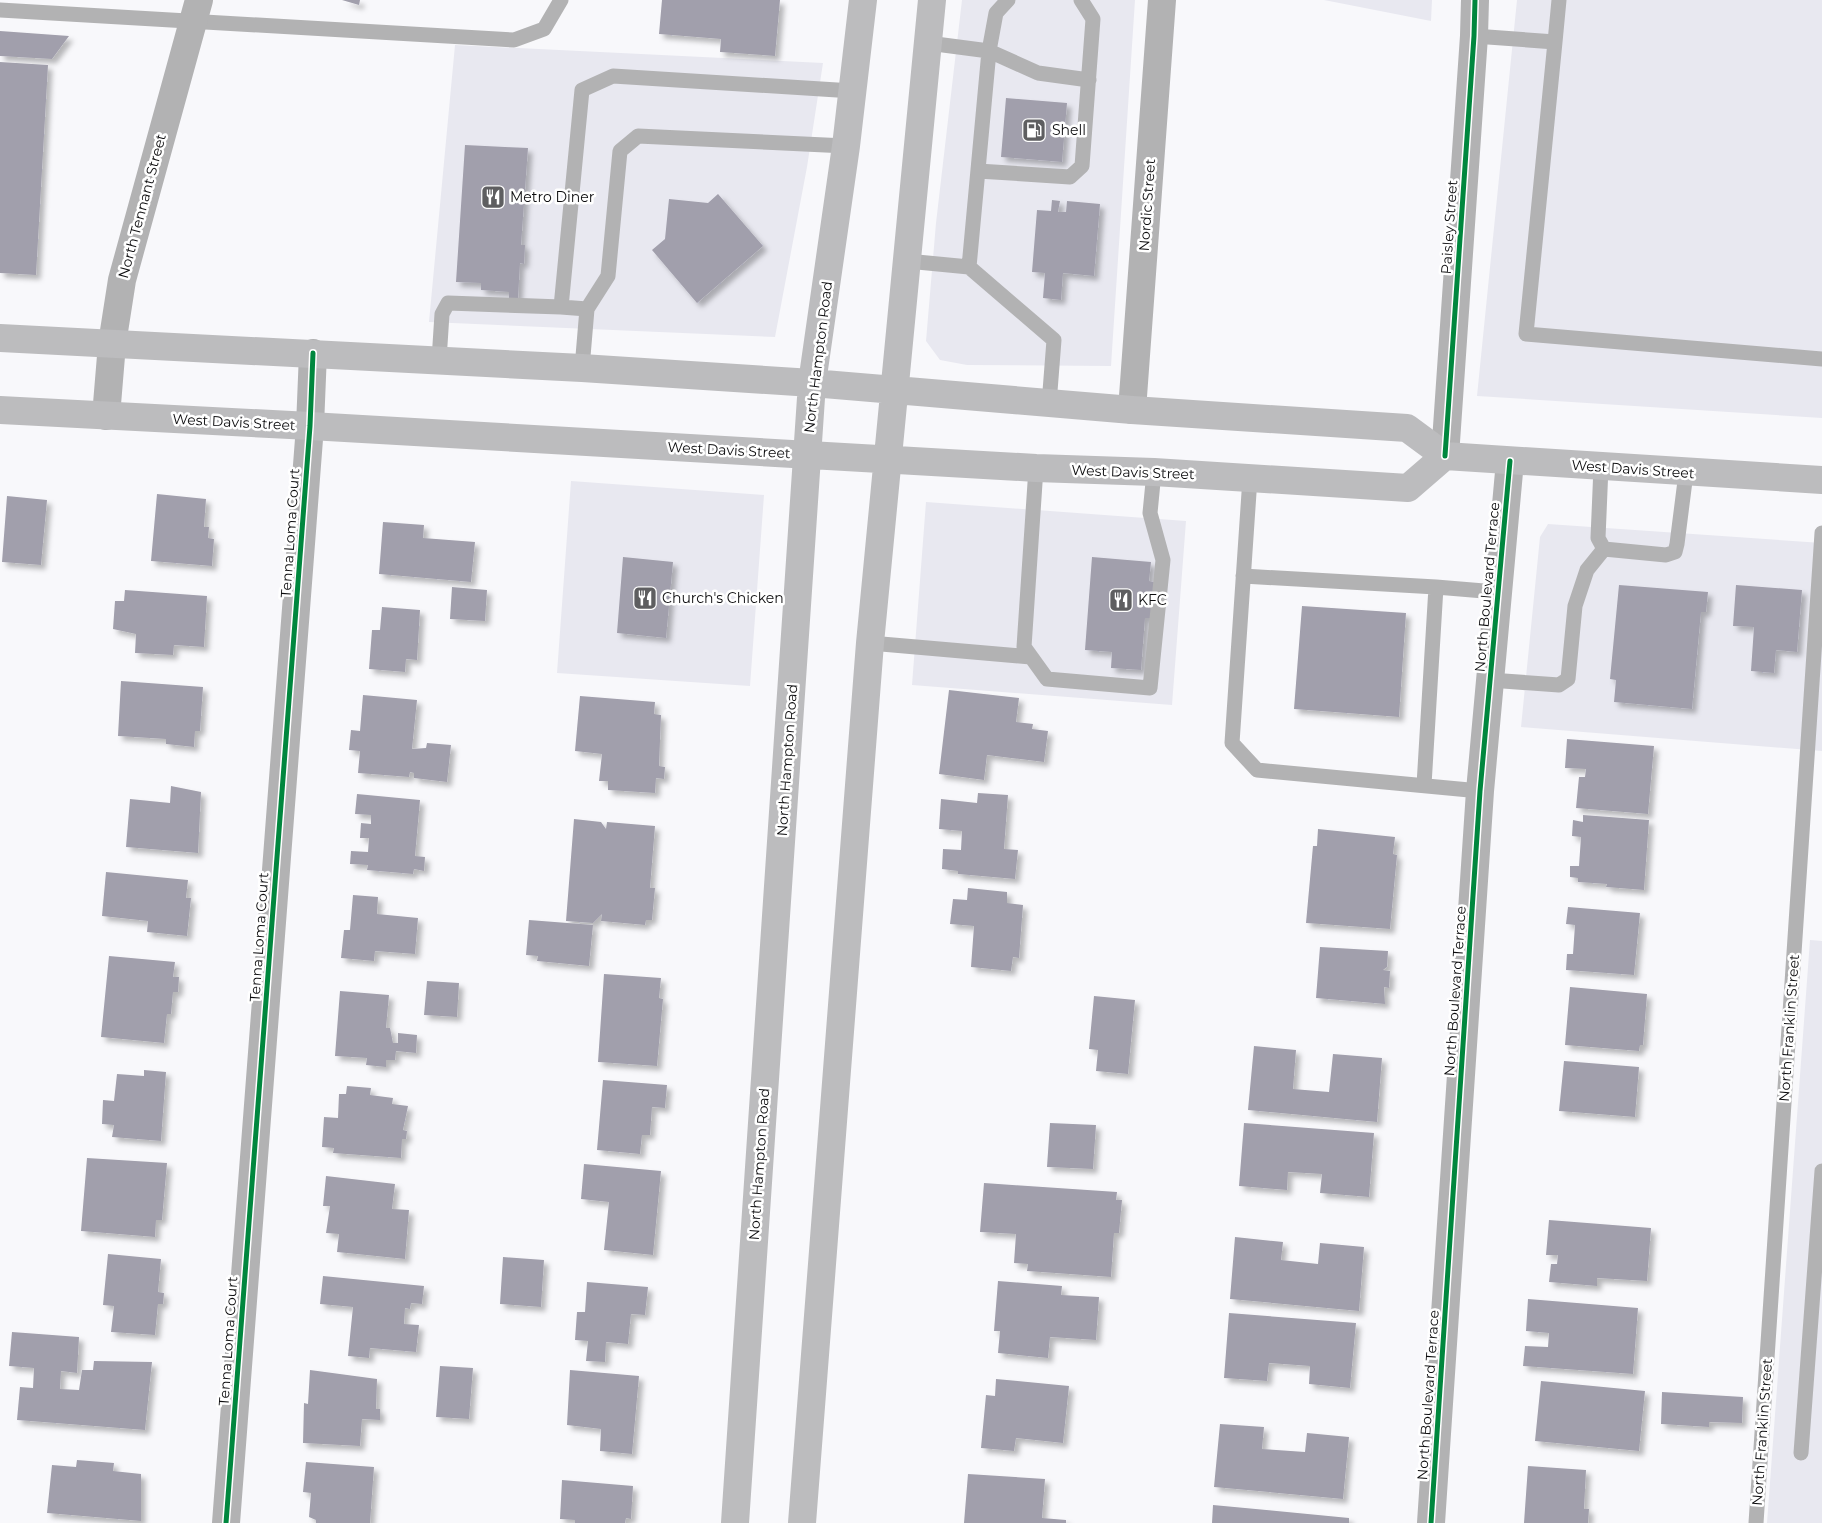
<svg xmlns="http://www.w3.org/2000/svg" width="1822" height="1523" font-family="Montserrat,sans-serif">
<style>
.built{fill:#e8e8f0}
.building{fill:#a19fac;filter:url(#shadow)}
.lines{fill:none;stroke-linecap:round;stroke-linejoin:round}
.lane{stroke:#b2b2b3;stroke-width:15}
.street{stroke:#b2b2b3;stroke-width:28}
.secondary{stroke:#bcbcbe;stroke-width:28}
.cycleway-casing{stroke:#fff;stroke-width:8}
.cycleway{stroke:#00873e;stroke-width:5}
.labels{text-anchor:middle;dominant-baseline:central;stroke-width:5;stroke-linejoin:round;paint-order:stroke}
.poi-label{font-size:14px;fill:#0b0b0d;stroke:#fff;text-anchor:start}
.street-label{font-size:14px;fill:#0b0b0d;stroke:#fff}
</style>
<defs>
<filter id="shadow"><feDropShadow dx="4.5" dy="4.5" stdDeviation="2.5" flood-color="#0004"/></filter>
</defs>
<rect width="100%" height="100%" fill="#f8f8fb"/>
<path class="built" d="M962,0H1135L1111,366L967,365L940,360L926,341L936,223Z
M1324,0H1432L1431,21Z
M1517,0H1822V418L1477,396Z
M455,45L823,63L807,167L775,337L429,322Z
M571,481L764,495L750,686L557,673Z
M926,502L1186,521L1172,705L912,685Z
M1548,524L1822,543V751L1521,727L1540,537Z
M1810,940L1822,941V1523H1767Z"/>
<path class="building" d="M342,0H360L359,5Z
M662,0H780L775,56L720,52L721,39L659,34Z
M0,31L69,36L52,59L0,56Z
M0,62L48,65L36,275L0,273Z
M1006,98L1067,103L1062,162L1001,157Z
M465,145L528,148L521,245H525L524,264L520,263L518,298H509V292L481,290V283L456,282Z
M718,194L763,246L697,303L652,250L665,239L669,199L708,203Z
M1052,200L1060,201L1058,212H1066L1067,201L1100,204L1094,276L1063,273L1061,300L1043,298L1045,273L1032,272L1037,210L1051,211Z
M157,494L206,499L204,527H209L208,538L214,539L212,566L151,561Z
M7,496L47,500L41,565L2,562Z
M383,522L424,525L423,538L475,542L471,582L379,574Z
M623,557L673,562L666,638L617,633Z
M1092,557L1151,562L1149,581L1154,582L1151,618H1145L1141,670L1111,668L1112,652L1085,650Z
M1619,585L1708,592L1706,612H1701L1692,709L1614,702L1616,680L1610,679Z
M1736,585L1802,590L1797,652L1776,650L1774,673L1751,671L1754,627L1733,626Z
M452,587L487,590L485,621L450,619Z
M125,590L207,596L204,647L174,645L173,655L135,653L136,634L113,629L115,601H124Z
M1302,606L1406,613L1399,717L1294,709Z
M382,607L420,610L417,660L406,659L405,672L369,669L372,630H380Z
M121,681L203,687L200,731H195L194,747L166,744V739L118,736Z
M949,690L1019,698L1016,722L1033,724L1032,729L1048,731L1044,762L987,755L984,780L939,774Z
M363,695L417,700L412,749L426,748L427,743L451,745L447,782L414,778V773L410,772L409,777L358,773L360,751L349,750L351,730L360,731Z
M580,696L655,702L654,714L661,715L659,766L665,767L664,779L656,778L655,793L608,790V781H599L602,754L575,751Z
M1567,739L1654,746L1648,814L1576,808L1579,777H1585L1586,769L1565,768Z
M171,786L201,792L198,853L126,847L130,799L170,803Z
M978,793L1008,795L1004,849L1018,850L1015,879L958,874V871L942,869L943,849L961,850L962,831L939,829L941,799L977,803Z
M357,794L420,800L415,856L425,857L424,871L414,869L413,874L367,870L368,865L350,864L351,851L368,852L369,838H360L361,823L371,824V815L355,814Z
M1583,815L1649,820L1644,890L1606,887L1607,884L1578,882V878L1570,877V866H1579L1581,837L1572,836L1573,820L1583,822Z
M574,819L601,822L606,829L607,822L655,826L650,888H655L652,920H646L645,925L601,921L602,914L593,923L566,921Z
M1318,829L1395,837L1393,854L1397,855L1390,929L1306,923L1313,846H1317Z
M106,872L188,880L186,898H191L187,936L147,932L148,921L102,916Z
M968,888L1007,892V903L1023,905L1019,958L1013,957L1011,971L971,967L974,926L950,924L953,899L967,900Z
M353,895L378,897L377,914L418,918L415,954L375,951L374,961L341,958L344,930H350Z
M1568,907L1640,913L1634,975L1566,970L1567,954H1573L1575,925L1566,924Z
M529,920L593,925L589,966L537,961L538,956L526,955Z
M1320,947L1388,951L1387,967L1383,970L1390,971L1389,988L1384,987L1385,1004L1316,998Z
M109,956L175,962L173,977H179L178,992H173L171,1014H167L164,1043L101,1037Z
M604,974L661,978L659,998L663,999L657,1066L598,1062Z
M427,981L459,983L457,1017L424,1015Z
M1570,987L1647,994L1643,1045H1640L1639,1051L1565,1045Z
M340,991L389,995L386,1028H390L393,1043H398V1033L417,1035L416,1053L396,1051L395,1060H386V1067L366,1065L367,1058L335,1056Z
M1094,996L1135,1000L1128,1074L1096,1071L1098,1050L1089,1049Z
M1254,1046L1296,1050L1293,1089L1329,1092L1333,1054L1382,1058L1377,1122L1248,1110Z
M1564,1061L1639,1067L1635,1117L1559,1111Z
M144,1070L166,1072L161,1141L112,1137L114,1125L102,1124L103,1100L114,1101L117,1074L144,1076Z
M603,1080L667,1085L665,1108L652,1107L650,1135H642L640,1154L597,1150Z
M347,1086L371,1088L370,1095L393,1098L392,1104L408,1106L403,1130L407,1131L406,1139H402L401,1158L333,1153L334,1148L322,1147L324,1117L338,1118L339,1094H346Z
M1050,1123L1096,1125L1093,1169L1047,1167Z
M1244,1123L1374,1133L1369,1197L1320,1193L1322,1174L1288,1172L1287,1190L1239,1186Z
M87,1158L167,1163L162,1220H156L155,1237L81,1231Z
M584,1164L661,1171L653,1255L604,1250L609,1202L581,1199Z
M326,1176L395,1184L392,1209L409,1210L405,1259L337,1252L339,1234L326,1233L330,1206H323Z
M984,1183L1117,1192L1116,1200H1122L1119,1233H1114L1111,1277L1027,1271L1028,1264L1014,1263L1016,1234L980,1232Z
M1549,1220L1651,1228L1647,1281L1597,1278V1286L1549,1282L1551,1264H1557L1558,1255H1546Z
M1235,1237L1283,1242L1281,1260L1318,1264L1320,1243L1364,1247L1359,1311L1230,1299Z
M108,1254L161,1259L158,1292L164,1293L163,1304H158L155,1335L111,1332L114,1306L103,1305Z
M503,1257L544,1260L541,1307L500,1304Z
M323,1276L424,1286L422,1304L411,1303L410,1309L405,1308L404,1324L419,1325L416,1352L370,1348L369,1358L348,1356L353,1307L320,1304Z
M998,1281L1062,1286L1061,1295L1099,1297L1096,1340L1050,1337L1048,1358L998,1353L1000,1331H994Z
M587,1282L648,1287L645,1315L631,1314L628,1344L606,1342L605,1362L586,1361L588,1341L575,1340L577,1312H585Z
M1528,1299L1638,1308L1633,1374L1523,1366L1525,1346L1548,1347L1549,1333L1526,1331Z
M1229,1313L1356,1323L1350,1388L1309,1384L1310,1366L1269,1363L1267,1381L1224,1378Z
M12,1332L79,1337L77,1373L61,1371L60,1389L79,1390L82,1370H93L94,1361L152,1362L145,1430L17,1420L20,1387L33,1388L34,1368L9,1366Z
M440,1366L473,1368L469,1419L436,1417Z
M310,1370L377,1379L376,1409H380V1420L362,1419L360,1446L303,1443L304,1403L308,1404Z
M570,1370L639,1376L632,1454L600,1451L601,1429L567,1425Z
M996,1379L1069,1386L1063,1443L1016,1438L1014,1451L981,1448L986,1395L995,1396Z
M1541,1381L1645,1391L1639,1451L1535,1441Z
M1662,1392L1743,1397L1742,1423L1709,1422V1427L1661,1424Z
M1220,1424L1264,1427L1262,1449L1305,1452L1307,1433L1349,1437L1343,1499L1214,1487Z
M77,1460L114,1463L113,1471L141,1474V1521L47,1513L52,1465L76,1467Z
M306,1462L374,1467L370,1523H316V1520L309,1517L311,1493L303,1492Z
M1528,1466L1586,1470L1584,1509H1589L1588,1523H1524Z
M968,1474L1045,1479L1042,1518L1066,1520V1523H964Z
M562,1480L633,1486L631,1519L626,1518L625,1523H575V1520L560,1519Z
M1213,1505L1349,1518V1523H1212Z"/>
<g class="lines">
<path class="lane" d="M1008,0L996,13L989,51L1038,73L1089,80
M0,10L514,40L544,29L561,0
M1474,36L1555,42L1526,334L1822,359
M1555,42L1559,0
M978,171L1070,177L1082,166L1093,19L1081,0
M907,261L969,267L989,51L928,43
M969,267L1054,340L1049,404
M587,309L561,307L582,90L613,76L853,91
M439,360L442,314L448,303L561,307
M582,368L587,309L608,276L620,151L638,136L846,146
M1601,467L1598,538L1604,549L1666,555L1675,552L1677,544L1686,473
M1036,468L1024,647L1047,679L1150,688L1163,560L1150,513L1154,472
M1250,478L1232,743L1257,770L1480,791
M1243,576L1436,587L1496,592
M870,643L1031,657
M1490,680L1559,685L1568,679L1575,606L1587,570L1604,549
M1424,785L1436,587
M1801,1453L1822,1171
M1756,1523L1822,533"/>
<path class="street" d="M1132,410L1162,0
M106,416L112,344L122,280L199,0
M1445,456L1474,36L1475,0
M226,1523L310,426L313,353
M1431,1523L1480,791L1510,461"/>
<path class="secondary" d="M0,338L582,368L812,383L1132,410L1407,428L1445,456L1822,480
M0,410L310,426L1036,468L1154,472L1408,488L1445,456
M735,1523L812,383L846,146L863,0
M802,1523L870,643L932,0"/>
<g class="cycleway-casing">
<path id="cycleway" d="M1445,456L1474,36L1475,0
M226,1523L310,426L313,353
M1431,1523L1480,791L1510,461"/>
</g>
<use href="#cycleway" class="cycleway"/>
</g>
<defs>
<g id="fuel-square" transform="scale(1.25)"><rect x="-9" y="-9" width="18" height="18" rx="4" fill="#5e5e60" stroke="#fff"/><path d="M-5.5-6h7V0h2V4h1.3V-2.5L3-4.5l.8-.8L6-3V5H2.5V1h-1V6h-7ZM-4.2-4.7v3.2H.2V-4.7Z" fill="#fff"/></g>
<g id="restaurant-square" transform="scale(1.25)"><rect x="-9" y="-9" width="18" height="18" rx="4" fill="#5e5e60" stroke="#fff"/><path d="M-5-6h1v4h1v-4h1v4h1v-4h1v5L-1.5 .5V6h-2V.5L-5-1ZM5-6V6H3V1.5H1.5Q1.5-4 5-6Z" fill="#fff"/></g>
</defs>
<g fill-rule="evenodd">
<use href="#fuel-square" x="1034" y="130"/>
<use href="#restaurant-square" x="493" y="197"/>
<use href="#restaurant-square" x="645" y="598"/>
<use href="#restaurant-square" x="1121" y="600"/>
</g>
<g class="labels">
<g class="poi-label">
<text x="1052" y="130">Shell</text>
<text x="510" y="197">Metro Diner</text>
<text x="662" y="598">Church's Chicken</text>
<text x="1138" y="600">KFC</text>
</g>
<g class="street-label">
<text transform="translate(1147 205) rotate(-86)">Nordic Street</text>
<text transform="translate(142 206) rotate(-75)">North Tennant Street</text>
<text transform="translate(1449 227) rotate(-86)">Paisley Street</text>
<text transform="translate(818 357) rotate(-83)">North Hampton Road</text>
<text transform="translate(234 422) rotate(3)">West Davis Street</text>
<text transform="translate(729 450) rotate(3)">West Davis Street</text>
<text transform="translate(1633 469) rotate(4)">West Davis Street</text>
<text transform="translate(1133 472) rotate(2)">West Davis Street</text>
<text transform="translate(290 533) rotate(-86)">Tenna Loma Court</text>
<text transform="translate(1487 587) rotate(-85)">North Boulevard Terrace</text>
<text transform="translate(787 760) rotate(-86)">North Hampton Road</text>
<text transform="translate(259 937) rotate(-86)">Tenna Loma Court</text>
<text transform="translate(1455 991) rotate(-86)">North Boulevard Terrace</text>
<text transform="translate(1789 1028) rotate(-86)">North Franklin Street</text>
<text transform="translate(759 1164) rotate(-86)">North Hampton Road</text>
<text transform="translate(228 1341) rotate(-86)">Tenna Loma Court</text>
<text transform="translate(1428 1395) rotate(-86)">North Boulevard Terrace</text>
<text transform="translate(1762 1432) rotate(-86)">North Franklin Street</text>
</g>
</g>
</svg>
